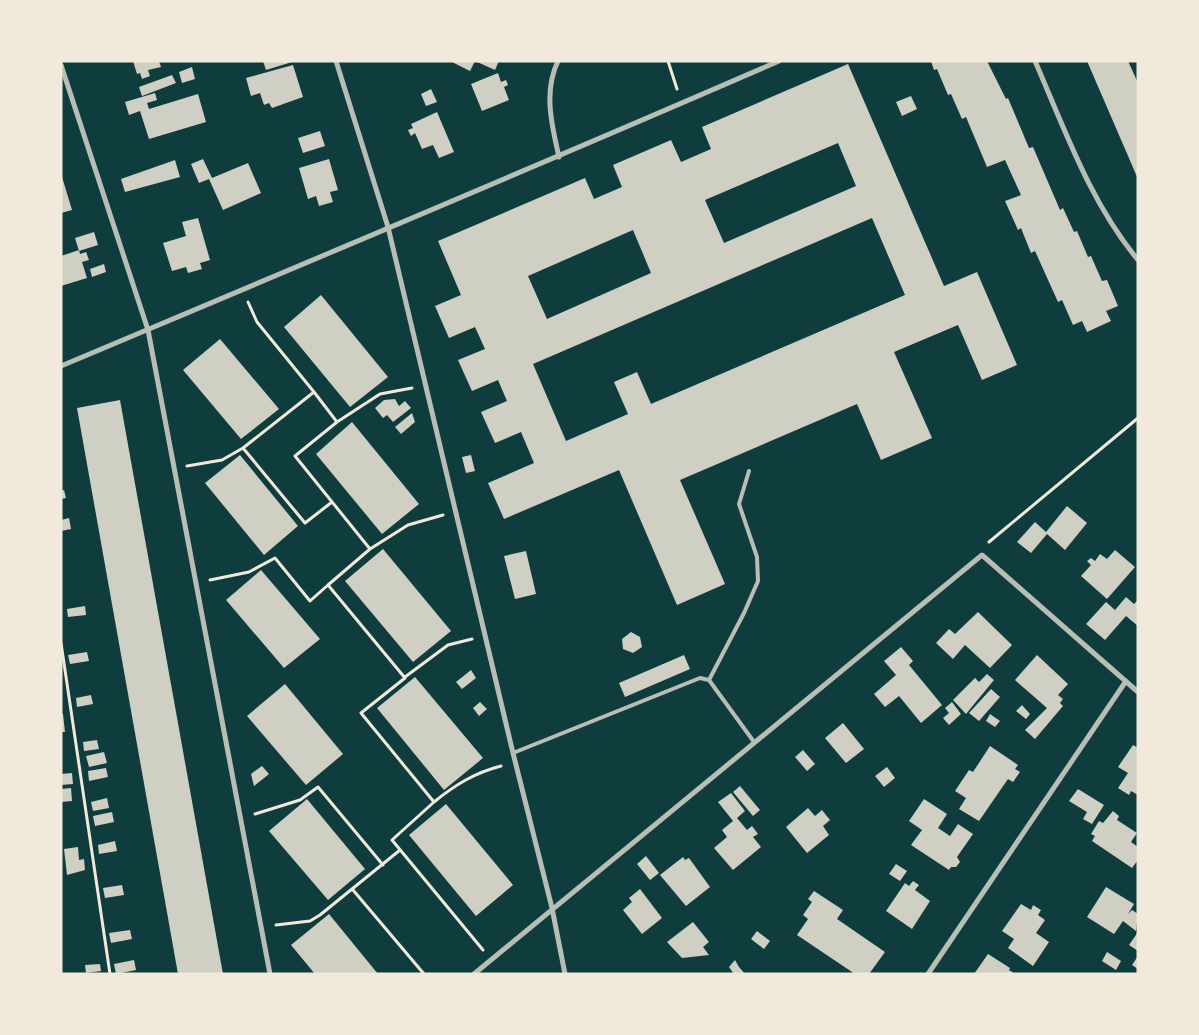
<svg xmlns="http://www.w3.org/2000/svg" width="1199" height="1035" font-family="Cabin,sans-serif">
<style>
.building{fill:#cfcfc3;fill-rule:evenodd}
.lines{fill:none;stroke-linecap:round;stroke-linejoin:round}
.path{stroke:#f1e9da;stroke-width:3}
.service{stroke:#b8beb3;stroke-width:4}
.minor{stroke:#b8beb3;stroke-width:5}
</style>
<rect width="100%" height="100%" fill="#0f3d3e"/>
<path class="building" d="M133,61H159L161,67L148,70L150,76L142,79L140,73L137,74Z
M263,61H292V62L266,70Z
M450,61H475L470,71Z
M475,61H499L495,70Z
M931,61H987L1006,99L1008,98L1029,148L1033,147L1060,210L1063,208L1074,232L1077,231L1088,257L1091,256L1102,281L1107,280L1118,306L1106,311L1111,321L1087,332L1082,321L1073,325L1062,300L1058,302L1035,251L1031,253L1021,228L1018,230L1005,201L1021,195L1005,160L987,167L966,117L962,119L951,94L948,95L937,69L934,70Z
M1087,61H1128L1138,83V179Z
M848,64L944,286L977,272L1017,365L982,380L958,325L894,352L932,438L881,460L857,404L680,480L725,584L677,605L619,470L504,519L488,483L534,463L521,432L495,443L481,412L507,401L498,380L472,391L458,360L485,349L475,327L449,338L435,306L461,295L438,241L585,178L594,199L622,187L613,165L671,140L681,162L711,149L702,127ZM838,143L856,186L724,243L705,200ZM872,218L905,295L651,404L637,372L614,382L628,414L566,441L533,364ZM633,230L651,273L547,319L528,276Z
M293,65L303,97L272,108L269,103L264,105L260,93L251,96L246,78Z
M192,67L195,79L182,83L179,72Z
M498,73L501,82L506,80L508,85L504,87L509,100L482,111L471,84Z
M172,75L176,83L142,96L139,87Z
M431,89L437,102L426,106L421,94Z
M155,93L157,100L147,103L149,109L198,94L206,122L149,139L140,111L129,115L125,102Z
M911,96L917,109L902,116L896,102Z
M437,112L454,152L439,158L433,145L422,149L415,133L411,136L408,130L413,128L411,124Z
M320,131L325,146L303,153L298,138Z
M203,159L212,178L248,163L261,193L223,210L209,179L199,183L191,164Z
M329,159L338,190L330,192L333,202L319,206L316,196L308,199L299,168Z
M175,160L180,177L125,192L121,179Z
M62,177L72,210L61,213V178Z
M198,218L210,260L200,263L202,269L188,273L186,267L172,271L163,243L186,236L182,222Z
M94,232L98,245L79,251L75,238Z
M79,250L80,254L86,252L89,260L82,262L87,278L61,286V256Z
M104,264L106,272L92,277L90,269Z
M321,295L388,377L350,407L284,327Z
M220,339L279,409L241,439L183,370Z
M395,399L399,406L405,401L411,408L393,422L387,415L383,418L375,408L384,400Z
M120,400L223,974H178L77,408Z
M412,413L415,422L401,434L395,427Z
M352,422L419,504L382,534L316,454Z
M240,455L298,526L264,555L205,483Z
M471,455L475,471L466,473L462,457Z
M64,490L66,498L61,499V491Z
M1067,506L1087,523L1065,550L1047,534L1031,553L1017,542L1035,522L1046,532Z
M69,518L71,529L61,531V520Z
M383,549L451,631L413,662L345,581Z
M1115,550L1135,567L1107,599L1081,576L1091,565L1087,561L1091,558L1095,561L1100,554L1107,559Z
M526,551L536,594L515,599L504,556Z
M261,570L320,639L284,668L226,600Z
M1126,597L1134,604L1138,600V626L1126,616L1105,640L1086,624L1106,602L1115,610Z
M85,606L86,615L68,617L67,609Z
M978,612L1012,645L990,668L965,645L953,659L936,643L949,629L955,634Z
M631,632L640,637L642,647L633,653L623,649L622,639Z
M901,647L913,661L909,665L942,705L921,723L899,696L885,707L874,694L896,675L884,661Z
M87,652L89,661L70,664L68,655Z
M684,655L690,669L625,697L619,683Z
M1037,655L1068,684L1058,695L1063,699L1060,703L1063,706L1035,739L1025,730L1047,708L1015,680Z
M471,670L476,678L462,689L456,682Z
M987,674L994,680L966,714L953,700L975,678L979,682Z
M415,677L483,758L444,790L377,708Z
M285,684L343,754L306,785L247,716Z
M991,689L1000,697L979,721L969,713Z
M91,695L93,704L77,707L76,698Z
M480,702L487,709L479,716L473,708Z
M952,702L961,714L949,725L943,718L949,713L945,708Z
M1022,705L1030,714L1026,719L1016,711Z
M61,714H63L65,732H61Z
M990,714L1000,721L995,727L986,721Z
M843,723L864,749L846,763L825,738Z
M97,740L99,749L84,751L83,742Z
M1133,745L1138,748V795L1131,791L1129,795L1118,788L1128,773L1118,767Z
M990,746L1018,765L1015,769L1020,772L1013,782L1008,779L979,821L959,809L966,798L955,791L969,770L973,772Z
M803,750L815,764L807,771L795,757Z
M104,752L107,763L89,767L86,756Z
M262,766L269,774L254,786L251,774Z
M887,767L895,778L884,787L875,776Z
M106,768L108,777L89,781L88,771Z
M72,773L73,784L61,785V774Z
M740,786L760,810L753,816L733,792Z
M71,788L72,801L61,802V789Z
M1078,789L1104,805L1092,824L1083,819L1087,812L1069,801Z
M731,793L745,811L737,818L747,830L752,826L758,834L753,837L761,847L733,870L714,848L727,837L722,830L733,821L718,802Z
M107,798L109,808L93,811L91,802Z
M307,799L365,869L328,900L269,831Z
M924,799L947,814L938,828L950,836L958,824L973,834L957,857L960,862L956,867H951L949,870L911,845L922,830L909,821Z
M446,804L513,885L476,916L409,835Z
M808,808L815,816L822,810L830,820L823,826L829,835L807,853L786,827Z
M1113,811L1119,816L1117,820L1137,833L1131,842L1138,847V860L1132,868L1092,841L1095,836L1091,834L1099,821L1103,823Z
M112,812L114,822L95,826L93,816Z
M115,841L117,851L99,854L98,845Z
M78,847L79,860L84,859L85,870L67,875L64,849Z
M646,856L659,873L650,880L637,864Z
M683,857L685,860L689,858L710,887L686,906L660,875Z
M896,864L907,871L900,881L889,874Z
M913,881L919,885L915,890L930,901L912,929L886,911L905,883L909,886Z
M122,885L124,895L105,898L103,888Z
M1106,887L1134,904L1128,914L1132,910L1138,914L1136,931L1123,921L1114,934L1087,917Z
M640,889L662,918L642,934L623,910L632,902L629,898Z
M814,891L843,910L837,919L885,952L869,974H855L797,935L808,919L803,915L812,902L808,899Z
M1021,904L1031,910L1033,905L1041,910L1038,915L1045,920L1036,933L1049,942L1033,966L1008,948L1014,939L1002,931Z
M329,914L378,974H315L291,945Z
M693,922L709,942L703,947L709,955L682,958L667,942Z
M130,930L132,939L111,943L109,933Z
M757,931L770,941L764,949L751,939Z
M1138,932V951L1129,945Z
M1107,952L1121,961L1116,970L1102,961Z
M988,954L1010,968L1009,970L1015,974H974Z
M1138,956V969L1132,965Z
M134,960L136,970L116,974L114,964Z
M735,960L739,967L745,974H734L729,967Z
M100,964L101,971L86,973L85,965Z"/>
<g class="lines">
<path class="path" d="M668,61L677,89
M248,302L257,322L314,392
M337,422L295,456L370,549L328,585L405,678L361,713L434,802L392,840L483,950
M243,448L305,523L332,502
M187,466L222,460L243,448L314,392L337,422L380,394L412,388
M989,542L1138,418
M370,549L408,525L443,515
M210,580L249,572L275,558L310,601L328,585
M61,643L110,974
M405,677L448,645L472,639
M434,802C455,785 474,773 501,766
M255,814L300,800L318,787L383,865
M353,890L424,974
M276,925L310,921L320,915L400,850"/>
<path class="service" d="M749,471L739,504L757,557L758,581L744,613L709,680L754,742
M513,753L700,678L709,680"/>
<path class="minor" d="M336,61L388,227L513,753L552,908L565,974
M558,61C543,92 552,126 559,157
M1035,61C1065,130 1090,202 1138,260
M61,65L148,330L270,974
M61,366C301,265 540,165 779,61
M474,974L982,555L1138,692
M928,974L1126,681"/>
</g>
<rect width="1199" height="1035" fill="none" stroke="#f1e9da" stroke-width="125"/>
</svg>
